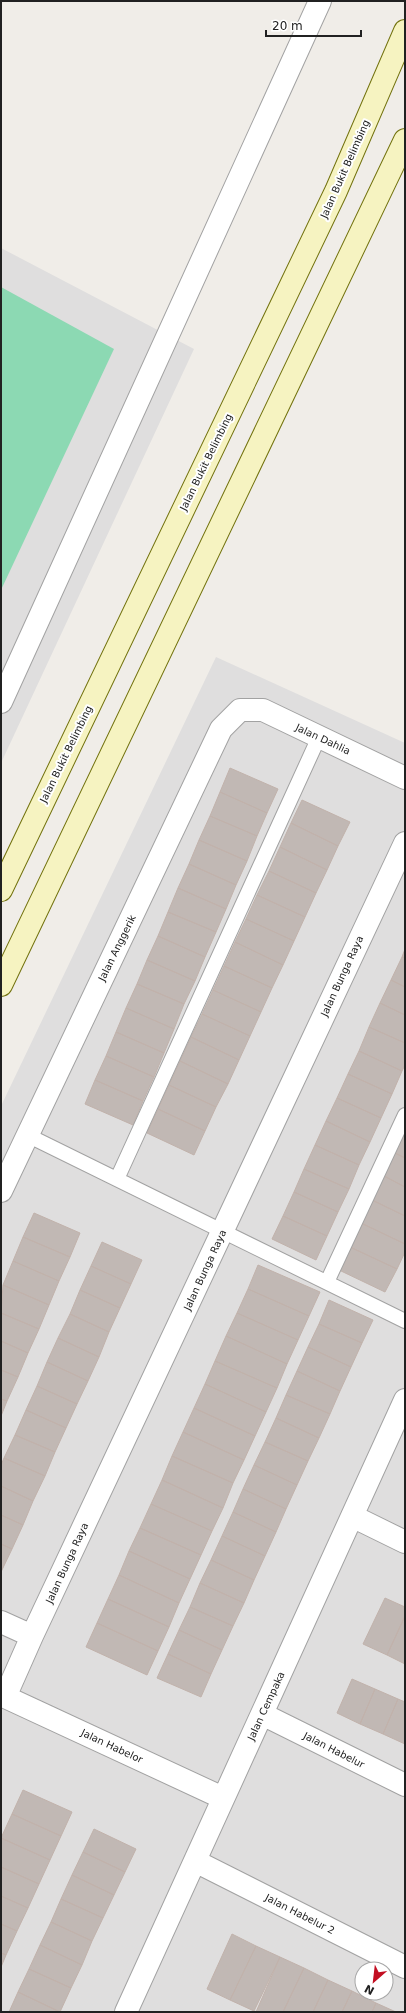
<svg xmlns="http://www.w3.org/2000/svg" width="406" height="2013" font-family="'DejaVu Sans',sans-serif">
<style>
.residential{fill:#dfdede;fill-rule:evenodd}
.pitch{fill:#8cd9b3}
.building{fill:#c1b8b4;stroke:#c1b2ab}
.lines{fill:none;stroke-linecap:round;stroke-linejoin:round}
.lane-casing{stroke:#a2a2a2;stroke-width:16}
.street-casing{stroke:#a2a2a2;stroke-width:24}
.secondary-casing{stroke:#72720d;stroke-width:24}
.lane{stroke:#fff;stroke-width:14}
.street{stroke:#fff;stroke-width:22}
.secondary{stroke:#f6f3c1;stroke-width:22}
.labels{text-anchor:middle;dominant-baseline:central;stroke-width:4;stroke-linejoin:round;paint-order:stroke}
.street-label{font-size:10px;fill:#212121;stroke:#fff}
</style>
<rect width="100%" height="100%" fill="#f0ede8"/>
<path class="residential" d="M1,248L194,349L1,763Z
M216,657L405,743V2012H1V1106ZM362,1969H386V1993H362Z"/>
<path class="pitch" d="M1,287L114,349L1,590Z"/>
<path class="building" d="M230,768L278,789L267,813L220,792Z
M220,792L267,813L257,836L210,816Z
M302,800L350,822L338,846L291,823Z
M210,816L257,836L247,861L199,840Z
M291,823L338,846L327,870L280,847Z
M199,840L247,861L236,885L189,864Z
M280,847L327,870L316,893L269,871Z
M189,864L236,885L226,909L178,888Z
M269,871L316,893L305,917L257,895Z
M178,888L226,909L216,932L168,912Z
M257,895L305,917L294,941L246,919Z
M168,912L216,932L205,957L158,936Z
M246,919L294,941L283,965L235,942Z
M158,936L205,957L195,981L147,960Z
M235,942L283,965L272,988L224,966Z
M405,949V958L402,957Z
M402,957L405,958V987L391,980Z
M147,960L195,981L184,1004L137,984Z
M224,966L272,988L261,1012L213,990Z
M391,980L405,987V1015L380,1003Z
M137,984L184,1004L174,1029L126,1008Z
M213,990L261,1012L250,1036L202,1014Z
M380,1003L405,1015V1043L369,1027Z
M126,1008L174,1029L164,1053L116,1032Z
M202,1014L250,1036L239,1060L191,1037Z
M369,1027L405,1043V1065L402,1071L359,1051Z
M116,1032L164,1053L154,1077L106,1056Z
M191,1037L239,1060L228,1084L180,1061Z
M359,1051L402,1071L392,1094L348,1074Z
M106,1056L154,1077L143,1101L95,1080Z
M180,1061L228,1084L216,1107L169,1085Z
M348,1074L392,1094L381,1118L337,1098Z
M95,1080L143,1101L133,1125L85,1104Z
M169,1085L216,1107L205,1131L158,1109Z
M337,1098L381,1118L370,1142L326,1121Z
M158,1109L205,1131L194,1155L147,1133Z
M326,1121L370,1142L359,1165L315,1145Z
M405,1132V1158L395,1153Z
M315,1145L359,1165L349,1189L304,1169Z
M395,1153L405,1158V1187L384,1176Z
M304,1169L349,1189L338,1212L294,1192Z
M384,1176L405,1187V1216L372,1200Z
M294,1192L338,1212L327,1236L283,1216Z
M372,1200L405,1216V1244L361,1223Z
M34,1213L80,1233L70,1257L23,1237Z
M283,1216L327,1236L316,1260L272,1239Z
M361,1223L405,1244V1252L397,1269L350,1247Z
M23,1237L70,1257L59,1281L13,1261Z
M102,1242L142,1260L131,1284L91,1266Z
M350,1247L397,1269L385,1292L339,1270Z
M13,1261L59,1281L49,1305L3,1285Z
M258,1265L320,1292L309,1316L248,1289Z
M91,1266L131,1284L120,1308L80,1290Z
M3,1285L49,1305L39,1329L1,1313Z
M248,1289L309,1316L298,1340L237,1313Z
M80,1290L120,1308L109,1332L70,1314Z
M329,1300L373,1320L362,1343L319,1324Z
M1,1313L39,1329L28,1353L1,1341Z
M237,1313L298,1340L287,1364L226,1336Z
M70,1314L109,1332L99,1357L58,1338Z
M319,1324L362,1343L351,1367L308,1347Z
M226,1336L287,1364L277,1388L215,1361Z
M58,1338L99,1357L88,1381L47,1362Z
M1,1341L28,1353L18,1377L1,1370Z
M308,1347L351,1367L340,1391L297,1371Z
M215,1361L277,1388L266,1412L205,1384Z
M47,1362L88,1381L77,1404L37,1386Z
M1,1370L18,1377L7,1401L1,1399Z
M297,1371L340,1391L330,1414L286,1395Z
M205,1384L266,1412L255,1436L194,1408Z
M37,1386L77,1404L66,1428L26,1410Z
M286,1395L330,1414L319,1438L276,1418Z
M1,1399L7,1401L1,1416Z
M194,1408L255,1436L244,1460L183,1432Z
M26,1410L66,1428L55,1452L15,1435Z
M276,1418L319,1438L308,1461L265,1442Z
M183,1432L244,1460L233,1483L172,1456Z
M15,1435L55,1452L45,1476L4,1458Z
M265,1442L308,1461L297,1485L254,1465Z
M172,1456L233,1483L223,1508L162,1480Z
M4,1458L45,1476L33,1501L1,1486V1465Z
M254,1465L297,1485L286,1509L243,1489Z
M162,1480L223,1508L212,1531L151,1504Z
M1,1486L33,1501L23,1525L1,1515Z
M243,1489L286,1509L276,1532L233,1512Z
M151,1504L212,1531L201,1555L140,1528Z
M233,1512L276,1532L265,1556L222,1536Z
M1,1515L23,1525L12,1549L1,1544Z
M140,1528L201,1555L190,1579L129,1551Z
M222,1536L265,1556L254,1580L211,1560Z
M1,1544L12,1549L1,1572Z
M129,1551L190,1579L179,1603L119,1575Z
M211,1560L254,1580L244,1603L200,1583Z
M119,1575L179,1603L169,1627L108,1599Z
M200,1583L244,1603L233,1626L190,1607Z
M385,1598L405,1607V1616L387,1655L363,1644Z
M108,1599L169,1627L158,1651L97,1623Z
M190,1607L233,1626L222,1650L179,1630Z
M405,1616V1664L387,1655Z
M97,1623L158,1651L147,1675L86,1647Z
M179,1630L222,1650L211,1674L168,1654Z
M168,1654L211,1674L201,1697L157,1678Z
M352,1679L375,1689L360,1724L337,1713Z
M375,1689L398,1699L383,1734L360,1724Z
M398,1699L405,1702V1744L383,1734Z
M23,1790L72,1812L61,1836L12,1814Z
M12,1814L61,1836L50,1860L1,1838Z
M94,1829L136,1849L125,1872L83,1852Z
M1,1838L50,1860L39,1884L1,1867Z
M83,1852L125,1872L114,1895L72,1875Z
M1,1867L39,1884L28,1908L1,1896Z
M72,1875L114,1895L103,1918L61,1899Z
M1,1896L28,1908L17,1931L1,1924Z
M61,1899L103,1918L92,1941L51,1922Z
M51,1922L92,1941L82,1965L40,1945Z
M1,1924L17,1931L6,1955L1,1953Z
M232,1934L256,1946L230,2000L207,1989Z
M40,1945L82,1965L71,1988L29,1969Z
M256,1946L280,1957L254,2011L230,2000Z
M1,1953L6,1955L1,1967Z
M280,1957L304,1968L283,2012H256Z
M304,1968L328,1980L313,2012H283Z
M29,1969L71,1988L60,2012L18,1992Z
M328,1980L352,1991L342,2012H313Z
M352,1991L376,2003L372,2012H342Z
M18,1992L60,2012H9Z
M376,2003L396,2012H372Z"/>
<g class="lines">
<g class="lane-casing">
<path id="lane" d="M27,1135L405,1321
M117,1179L319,737
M327,1282L405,1115"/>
</g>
<g class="street-casing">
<path id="street" d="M1,702L320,1
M1,1191L221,729L240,710H263L405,778
M352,1516L405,1542
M1,1622L32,1636
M1,1695L223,1798
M5,1697L32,1636L405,843
M262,1714L405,1785
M195,1861L405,1967
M126,2012L405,1400"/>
</g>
<g class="secondary-casing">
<path id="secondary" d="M1,890L336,191L405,31
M1,985L405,140"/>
</g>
<use href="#lane" class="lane"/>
<use href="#street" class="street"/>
<use href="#secondary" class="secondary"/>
</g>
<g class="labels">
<g class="street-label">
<text transform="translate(345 169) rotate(-66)">Jalan Bukit Belimbing</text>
<text transform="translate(206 462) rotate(-64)">Jalan Bukit Belimbing</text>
<text transform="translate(323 739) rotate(25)">Jalan Dahlia</text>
<text transform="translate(66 754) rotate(-64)">Jalan Bukit Belimbing</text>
<text transform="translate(117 948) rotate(-64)">Jalan Anggerik</text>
<text transform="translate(342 976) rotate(-65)">Jalan Bunga Raya</text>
<text transform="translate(205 1270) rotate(-65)">Jalan Bunga Raya</text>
<text transform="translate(67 1563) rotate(-65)">Jalan Bunga Raya</text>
<text transform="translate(266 1706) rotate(-65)">Jalan Cempaka</text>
<text transform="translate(112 1746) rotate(25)">Jalan Habelor</text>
<text transform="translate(334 1750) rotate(27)">Jalan Habelur</text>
<text transform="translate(300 1914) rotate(27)">Jalan Habelur 2</text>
</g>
</g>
<rect width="406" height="2013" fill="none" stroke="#212121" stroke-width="4"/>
<g transform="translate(374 1981) rotate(208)"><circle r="19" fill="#ffffff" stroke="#a6a6a6"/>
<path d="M0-3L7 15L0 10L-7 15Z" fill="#c30e22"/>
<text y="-6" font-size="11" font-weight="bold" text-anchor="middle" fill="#212121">N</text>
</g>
<path d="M266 30v6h95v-6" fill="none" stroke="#212121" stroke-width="2"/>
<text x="272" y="30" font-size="12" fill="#212121" stroke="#ffffff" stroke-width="3" paint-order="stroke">20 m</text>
</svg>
